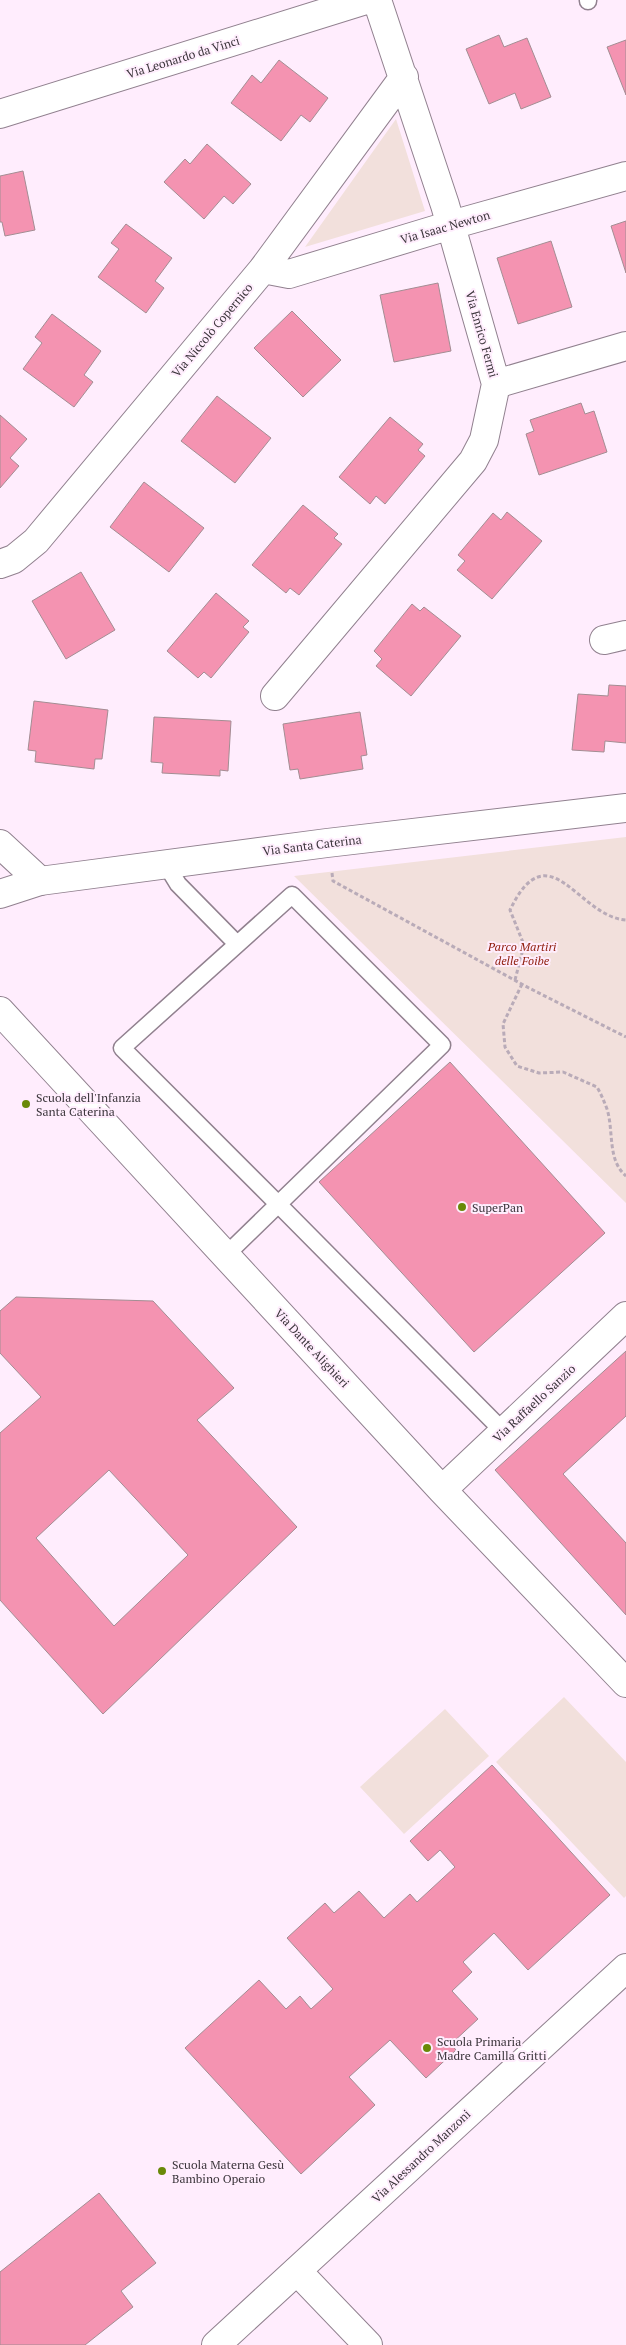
<svg xmlns="http://www.w3.org/2000/svg" width="626" height="2345" font-family="'PT Serif',serif">
<style>
.green{fill:#f2e0dc}
.building{fill:#f493b1;stroke:#a38d93;fill-rule:evenodd}
.lines{fill:none;stroke-linecap:round;stroke-linejoin:round}
.service-casing{stroke:#91818f;stroke-width:19}
.minor-casing{stroke:#91818f;stroke-width:30}
.tertiary-casing{stroke:#91818f;stroke-width:30}
.secondary-casing{stroke:#91818f;stroke-width:30}
.path{stroke:#b9abb8;stroke-width:3;stroke-dasharray:4 2.5;stroke-linecap:butt}
.service{stroke:#fff;stroke-width:16}
.minor{stroke:#fff;stroke-width:28}
.tertiary{stroke:#fff;stroke-width:28}
.secondary{stroke:#fff;stroke-width:28}
.poi-dot{fill:#698908;stroke:#ffedfd;stroke-width:2}
.labels{text-anchor:middle;dominant-baseline:central;stroke-width:4;stroke-linejoin:round;paint-order:stroke}
.street-label{font-size:12px;fill:#3b353b;stroke:#ffedfd}
.park-label{font-size:12px;font-style:italic;fill:#8f1d0c;stroke:#ffedfd}
.poi-label{font-size:12px;fill:#3b353b;stroke:#ffedfd;text-anchor:start}
</style>
<rect width="100%" height="100%" fill="#ffedfd"/>
<path class="green" d="M396,119L425,211L305,247Z
M626,837V1203L294,876Z
M564,1697L626,1762V1896L624,1898L496,1762Z
M445,1709L489,1756L404,1834L360,1787Z"/>
<path class="building" d="M499,35L504,47L527,38L551,97L521,109L515,93L489,104L466,49Z
M626,40V95L607,47Z
M279,60L328,98L310,122L301,115L281,141L231,103L252,75L261,83Z
M207,144L251,184L233,204L224,196L204,219L164,182L185,159L190,164Z
M23,171L35,230L5,236L2,222H0V176Z
M626,221V273L611,226Z
M126,224L172,258L155,281L164,288L146,313L98,277L119,249L111,243Z
M551,241L572,307L518,324L497,258Z
M438,283L451,351L394,362L380,295Z
M292,311L341,360L303,397L254,348Z
M52,314L101,351L84,375L93,382L74,407L23,369L42,343L35,337Z
M217,396L271,438L235,483L181,441Z
M581,403L585,414L594,411L607,452L539,475L526,434L534,431L530,420Z
M0,415L27,439L10,458L19,466L0,488Z
M390,417L423,444L418,450L425,456L385,504L376,496L370,504L339,477Z
M144,482L204,528L169,572L110,527Z
M303,505L338,534L334,538L342,544L299,595L290,588L286,593L252,565Z
M507,512L542,541L492,599L457,570L465,561L458,555L493,513L501,520Z
M81,572L115,630L66,659L32,601Z
M216,593L249,621L243,627L249,632L211,678L204,672L198,678L167,651Z
M412,604L420,611L424,607L461,636L411,696L376,666L382,659L374,651Z
M609,685L626,686V743L605,741L604,752L572,750L578,694L608,696Z
M34,701L108,710L102,759H95L94,769L35,762L36,751L28,750Z
M360,712L367,755L361,756L363,769L300,779L298,769L290,770L283,724Z
M154,717L231,721L228,771L220,770V776L162,773L163,763L151,762Z
M450,1062L605,1233L474,1352L319,1182Z
M16,1297L153,1301L234,1388L197,1420L297,1527L103,1714L0,1600V1433L41,1397L0,1353V1311ZM109,1470L188,1555L114,1626L36,1538Z
M626,1351V1416L563,1474L626,1543V1615L495,1470Z
M492,1765L610,1895L528,1970L494,1933L463,1962L472,1972L452,1991L478,2019L451,2044L456,2050L426,2078L390,2040L349,2077L375,2105L301,2174L185,2048L259,1980L286,2009L300,1996L311,2009L333,1989L287,1938L325,1903L334,1913L359,1891L384,1918L410,1894L417,1902L455,1867L440,1850L428,1861L410,1841Z
M99,2193L156,2263L121,2291L133,2307L85,2345H0V2272Z"/>
<g class="lines">
<g class="service-casing">
<path id="service" d="M588,0V1
M167,866L178,884L236,943
M226,1255L442,1045L292,895L122,1048L278,1204L492,1420L503,1431"/>
</g>
<g class="minor-casing">
<path id="minor" d="M0,114L366,0
M263,269L289,274L451,225L626,176
M496,384L626,346
M0,564L14,559L36,541L263,269L404,77
M604,640L626,635
M275,696L473,461L484,440L496,384L445,205L377,0
M0,844L40,881
M0,1011L442,1490L626,1683
M442,1490L626,1316
M297,2271L368,2345"/>
</g>
<g class="tertiary-casing">
<path id="tertiary" d="M216,2345L626,1968"/>
</g>
<g class="secondary-casing">
<path id="secondary" d="M0,894L40,881L327,843L626,808"/>
</g>
<path class="path" d="M332,873L333,881L529,988L626,1037
M515,980L524,945L510,910C549,829 578,917 626,920
M522,984L503,1024L505,1047L517,1066L539,1073L563,1072L597,1087C601,1094 604,1101 607,1109C614,1131 607,1160 626,1176"/>
<use href="#service" class="service"/>
<use href="#minor" class="minor"/>
<use href="#tertiary" class="tertiary"/>
<use href="#secondary" class="secondary"/>
</g>
<g class="poi-dot">
<circle cx="26" cy="1104" r="5"/>
<circle cx="462" cy="1207" r="5"/>
<circle cx="427" cy="2048" r="5"/>
<circle cx="162" cy="2171" r="5"/>
</g>
<g class="labels">
<g class="street-label">
<text transform="translate(183 57) rotate(-17)">Via Leonardo da Vinci</text>
<text transform="translate(445 227) rotate(-16)">Via Isaac Newton</text>
<text transform="translate(212 330) rotate(-50)">Via Niccolò Copernico</text>
<text transform="translate(482 334) rotate(74)">Via Enrico Fermi</text>
<text transform="translate(312 845) rotate(-7)">Via Santa Caterina</text>
<text transform="translate(312 1348) rotate(47)">Via Dante Alighieri</text>
<text transform="translate(534 1403) rotate(-43)">Via Raffaello Sanzio</text>
<text transform="translate(421 2156) rotate(-43)">Via Alessandro Manzoni</text>
</g>
<g class="park-label">
<text x="522" y="946">Parco Martiri<tspan x="522" dy="14">delle Foibe</tspan></text>
</g>
<g class="poi-label">
<text x="36" y="1097">Scuola dell'Infanzia<tspan x="36" dy="14">Santa Caterina</tspan></text>
<text x="472" y="1207">SuperPan</text>
<text x="437" y="2041">Scuola Primaria<tspan x="437" dy="14">Madre Camilla Gritti</tspan></text>
<text x="172" y="2164">Scuola Materna Gesù<tspan x="172" dy="14">Bambino Operaio</tspan></text>
</g>
</g>
</svg>
